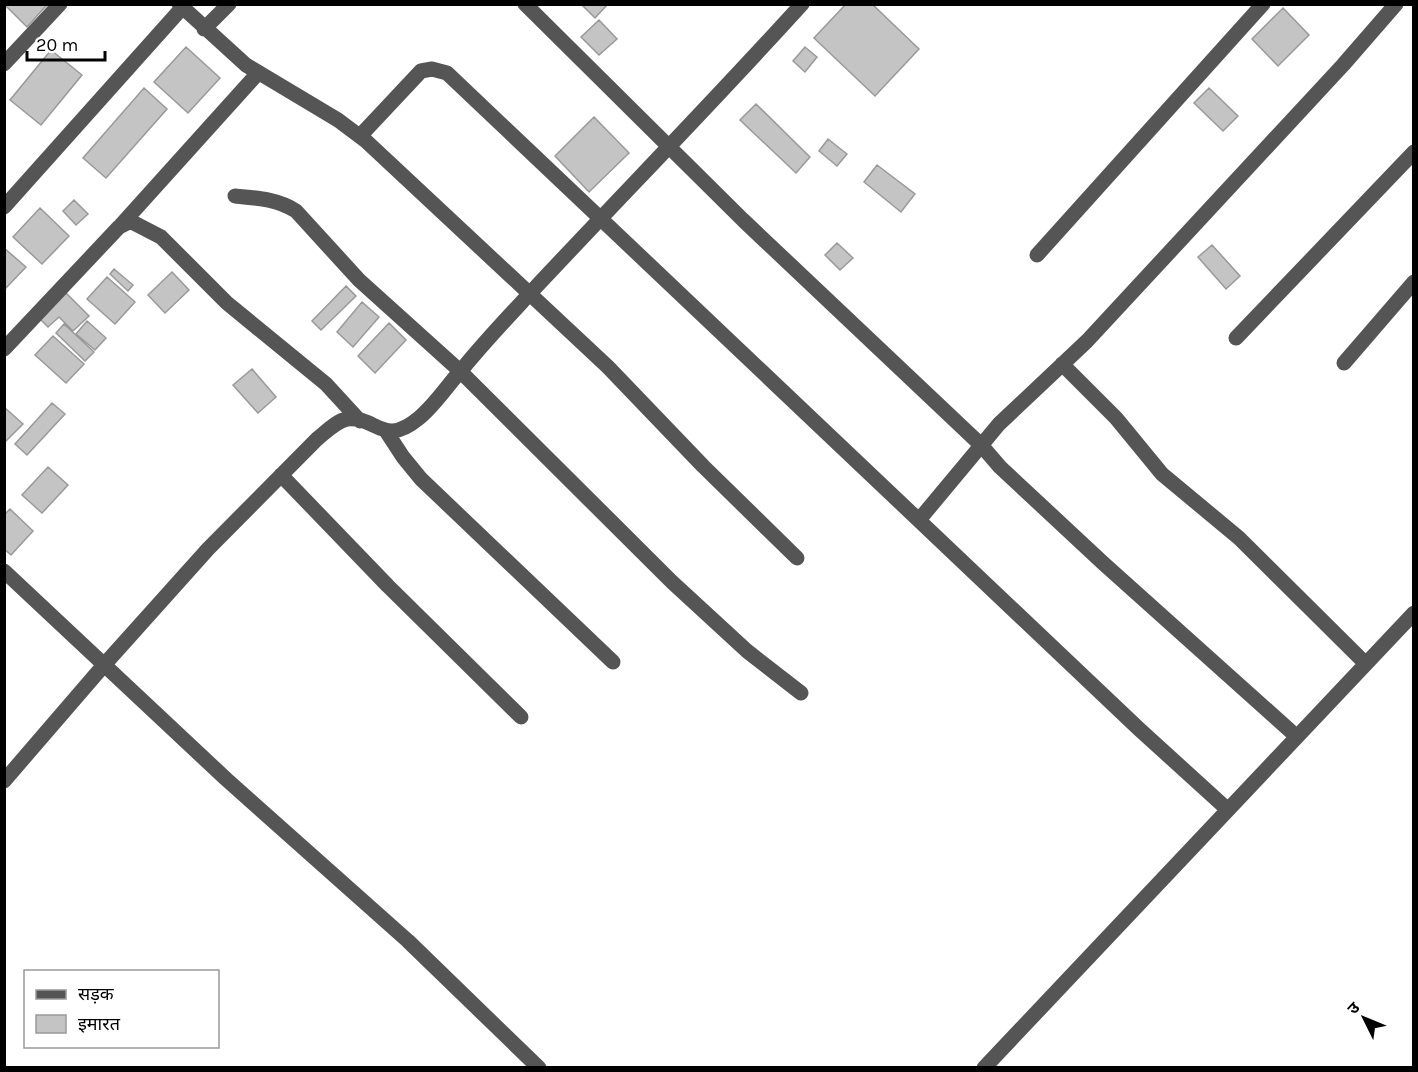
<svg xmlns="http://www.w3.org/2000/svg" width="1418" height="1072" font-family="Karla,'Noto Sans Devanagari',sans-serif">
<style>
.building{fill:#c4c4c4;stroke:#999;stroke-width:1.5}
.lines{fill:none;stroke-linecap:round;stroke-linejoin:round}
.minor{stroke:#555;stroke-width:15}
</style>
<rect width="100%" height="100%" fill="#fff"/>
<path class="building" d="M4,4H45L46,6L27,27Z
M581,4H608L595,18Z
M846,4H872L919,49L875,96L814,38Z
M1283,8L1309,35L1278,66L1252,39Z
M599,20L617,39L599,55L581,37Z
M186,47L220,78L188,113L154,82Z
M805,47L817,57L805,72L793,61Z
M51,50L82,75L41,125L10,100Z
M144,88L167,109L106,178L83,158Z
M1209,88L1238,116L1223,131L1194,103Z
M756,104L810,157L796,173L740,120Z
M594,117L629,153L589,192L555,156Z
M828,139L847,154L837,166L819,151Z
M877,165L915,194L901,212L864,182Z
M74,200L88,214L76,225L63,211Z
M40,208L69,236L42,264L13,237Z
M837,243L853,258L840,270L825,255Z
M1212,245L1240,276L1226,289L1198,257Z
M4,248L26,267L6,288L4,286Z
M114,269L133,285L128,291L110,274Z
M172,272L189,290L165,313L148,295Z
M107,277L135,302L115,324L87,299Z
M346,286L356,296L321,330L312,321Z
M66,293L89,316L73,331L59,317L48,327L40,319Z
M362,302L379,317L353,347L337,332Z
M87,321L106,338L95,350L76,334Z
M389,323L406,340L375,373L358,356Z
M64,324L94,352L85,361L56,333Z
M53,336L84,364L66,383L35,355Z
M252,369L276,397L258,413L233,385Z
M52,403L65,414L27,455L15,444Z
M4,407L23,424L4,443Z
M48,467L68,485L42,513L22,495Z
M10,509L33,531L11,555L4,549V515Z"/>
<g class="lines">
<path class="minor" d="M179,4L246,65L338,120L366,141L608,367L703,466L797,558
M525,4L743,220L981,445L1000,467L1103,563L1296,736
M204,29L229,4
M4,64L60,4
M360,136L421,71L432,69L447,73L1139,729L1227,809
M235,196C257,198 277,199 296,211L359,280L460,371L672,582L747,651L801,693
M4,207L182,8
M121,225L258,73
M1037,255L1263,4
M1236,338L1414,152
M4,349L119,227L127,223L132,222L161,237L227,303L326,384L360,421
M1344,363L1414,282
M1062,364L1116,418L1162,474L1239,538L1365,663
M386,431L403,457L421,479L613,662
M281,475L388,586L521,717
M919,520L999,424L1087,341L1343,65L1396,4
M4,571L226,779L408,941L539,1068
M4,781L104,665L208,549L317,439C326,432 336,421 347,419C377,416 383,448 419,418C436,404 449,383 464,367C486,340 510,315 534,289C623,194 714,101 802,4
M984,1068L1414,613"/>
</g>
<rect width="1418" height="1072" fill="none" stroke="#000000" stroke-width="12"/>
<rect x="24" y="970" width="195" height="78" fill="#ffffff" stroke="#999999" stroke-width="1.5"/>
<rect x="36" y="990" width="30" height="9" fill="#555555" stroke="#999999" stroke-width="1.5"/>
<text x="78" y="1000" font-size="18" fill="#000000">सड़क</text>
<rect x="36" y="1015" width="30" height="18" fill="#c4c4c4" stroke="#999999" stroke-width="1.5"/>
<text x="78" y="1030" font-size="18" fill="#000000">इमारत</text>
<g transform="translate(1364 1018) rotate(313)" stroke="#ffffff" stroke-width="4.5" paint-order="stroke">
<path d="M0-4.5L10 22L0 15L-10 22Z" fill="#000000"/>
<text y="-9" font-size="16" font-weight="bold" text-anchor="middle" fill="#000000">उ</text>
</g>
<path d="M27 51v9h78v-9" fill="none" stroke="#000000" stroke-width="3"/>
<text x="36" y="51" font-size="18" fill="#000000" stroke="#ffffff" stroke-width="4.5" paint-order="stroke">20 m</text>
</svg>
